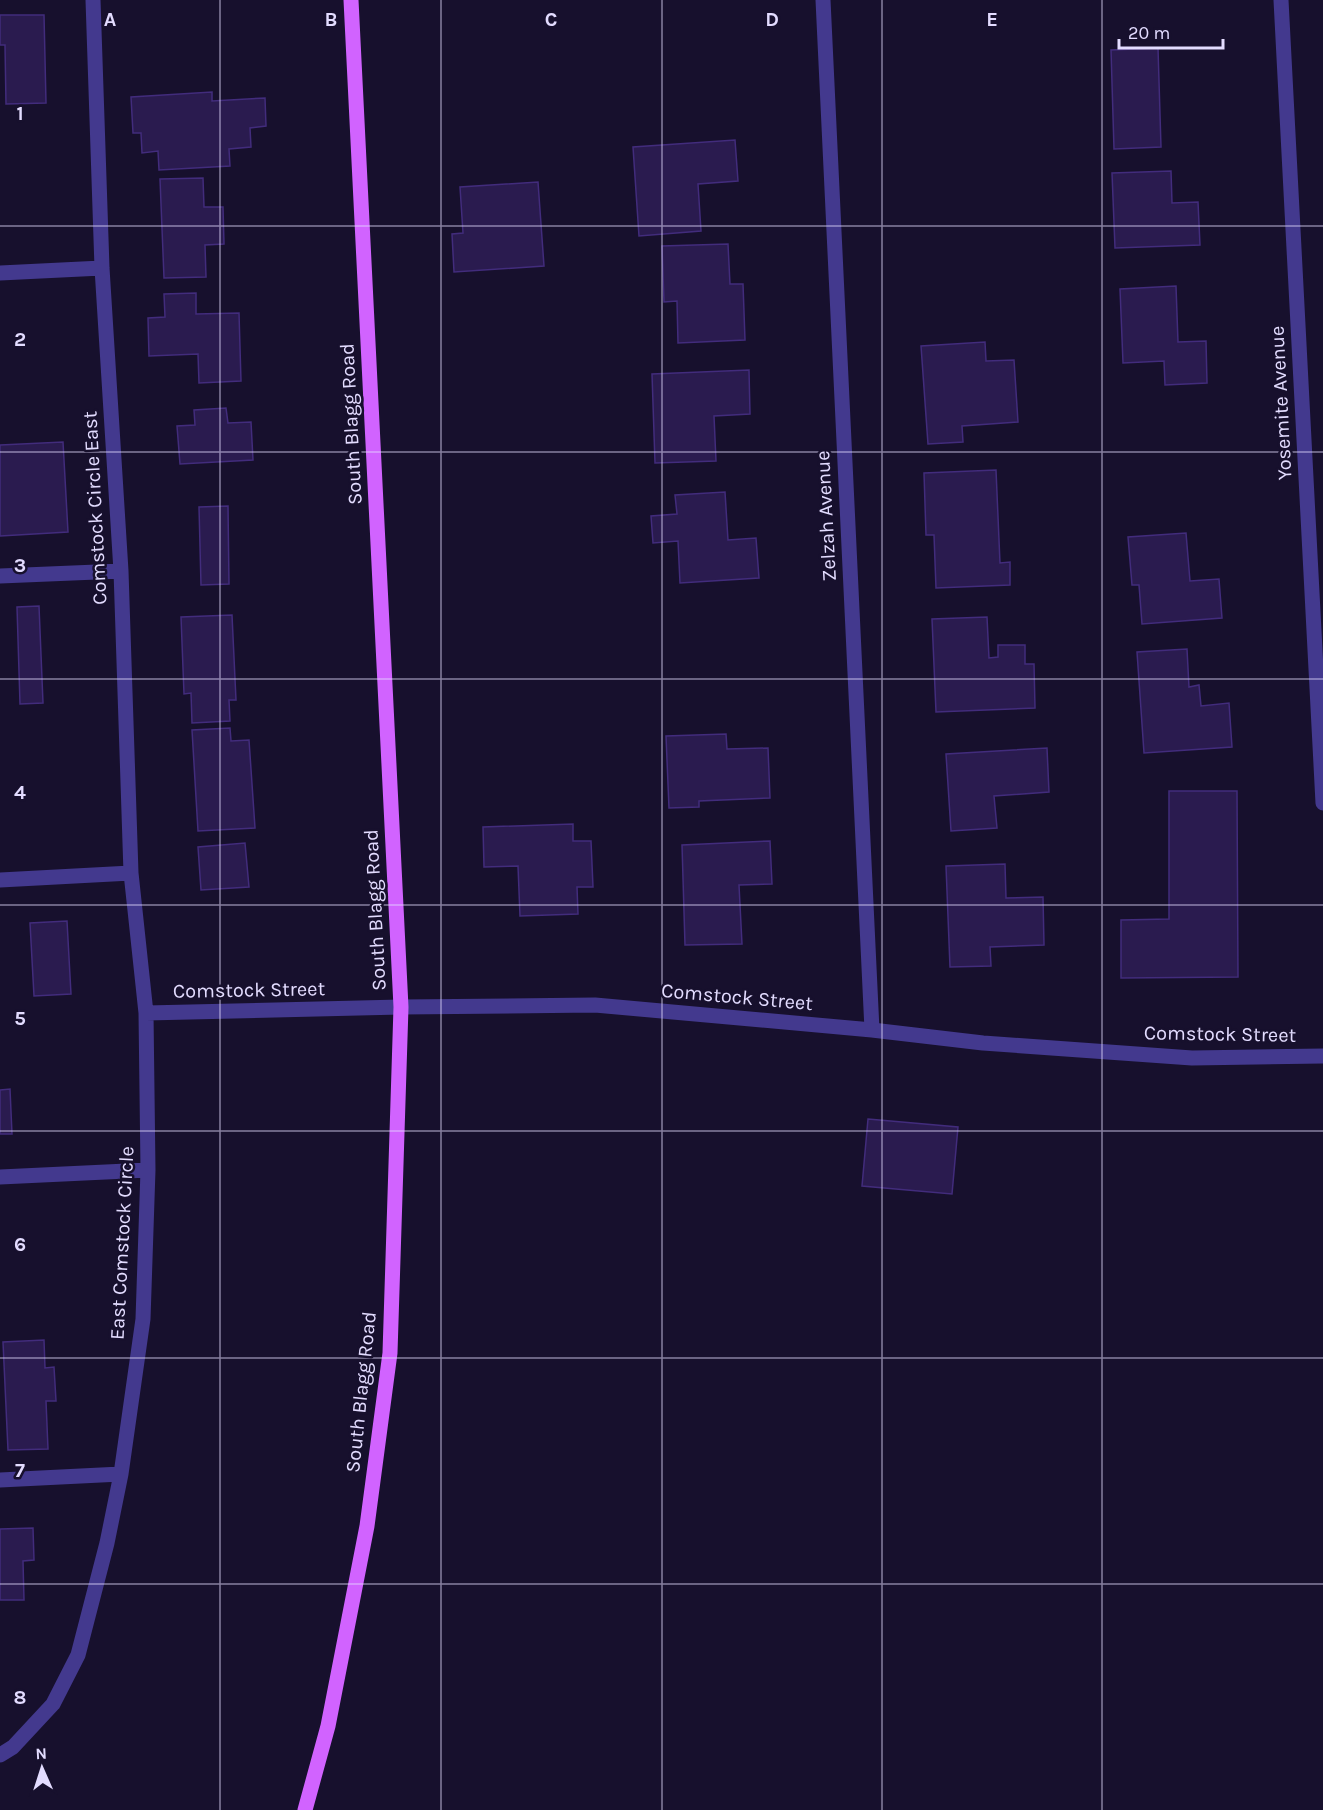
<svg xmlns="http://www.w3.org/2000/svg" width="1323" height="1810" font-family="Karla,sans-serif">
<style>
.building{fill:#2a1b4f;stroke:#422c7c;stroke-width:1.5}
.lines{fill:none;stroke-linecap:round;stroke-linejoin:round}
.minor{stroke:#43398e;stroke-width:15}
.major{stroke:#d163ff;stroke-width:15}
.grid{fill:none;stroke:#e3dcff;stroke-width:1.5;stroke-opacity:0.55}
.labels{text-anchor:middle;dominant-baseline:central;stroke-width:5;stroke-linejoin:round;paint-order:stroke}
.street-label{font-size:20px;fill:#e3dcff;stroke:#17102d}
.grid-label{font-size:20px;text-anchor:middle;font-weight:bold;fill:#e3dcff;stroke:#17102d;stroke-width:5;stroke-linejoin:round;paint-order:stroke}
</style>
<rect width="100%" height="100%" fill="#17102d"/>
<path class="building" d="M0,15H44L46,103L6,104L5,45H0Z
M1158,48L1161,147L1114,149L1111,50Z
M212,92V101L265,98L266,126L250,128L251,147L229,149L230,166L159,170L158,151L142,153L141,133H133L131,97Z
M735,140L738,181L698,184L701,231L639,236L633,147Z
M1171,171L1172,203L1198,202L1200,245L1115,248L1112,173Z
M203,178L204,207H223L224,244L205,245L206,277L164,278L160,179Z
M538,182L544,266L454,272L452,234L463,233L460,187Z
M728,244L730,284H743L745,340L678,343L677,301L664,302L662,246Z
M1176,286L1178,342L1206,341L1207,383L1165,385L1164,361L1123,363L1120,289Z
M196,293V314L239,313L241,381L199,383L198,354L149,356L148,318L165,317L164,294Z
M985,342L986,361L1014,360L1018,422L962,426L963,442L928,444L921,346Z
M749,370L750,414L714,416L716,461L655,463L652,374Z
M226,408L228,423L251,422L253,460L180,464L177,426L195,425L194,410Z
M63,442L68,532L0,536V445Z
M996,470L1000,563L1010,562V585L936,588L934,535H926L924,473Z
M725,492L728,540L756,538L759,578L680,583L678,541L653,543L651,516L677,514L675,495Z
M228,506L229,584L201,585L199,507Z
M1186,533L1190,581L1219,579L1222,618L1142,624L1139,585H1132L1128,537Z
M39,606L43,703L20,704L17,607Z
M232,615L236,700H229L230,721L192,723L191,693L184,694L181,617Z
M987,617L989,658L998,657V645H1025V664H1034L1035,708L936,712L932,619Z
M1187,649L1189,687L1199,685L1201,706L1229,703L1232,747L1144,753L1137,652Z
M230,728L231,741L249,740L255,828L198,831L192,730Z
M726,734L727,749L768,748L770,798L699,801V807L669,808L666,736Z
M1047,748L1049,792L994,796L997,828L951,831L946,754Z
M1169,791H1237L1238,977L1121,978V920L1169,919Z
M573,824V841H591L593,887H577L578,914L520,916L518,866L484,867L483,827Z
M770,841L772,884L739,885L742,944L685,945L682,845Z
M245,843L249,887L201,890L198,847Z
M1005,864L1006,898L1043,897L1044,945L990,947L991,966L950,967L946,866Z
M67,921L71,994L34,996L30,923Z
M10,1089L12,1134H0V1090Z
M868,1119L958,1127L952,1194L862,1186Z
M44,1340L45,1368L54,1367L56,1401H46L48,1449L8,1450L3,1342Z
M33,1528L34,1560L23,1561L24,1600H0V1529Z"/>
<g class="lines">
<path class="minor" d="M823,0L872,1030
M1281,0L1323,803
M0,273L102,268
M0,576L121,571
M0,880L131,873
M146,1013L401,1007L595,1005L872,1030L983,1043L1192,1058L1323,1056
M0,1177L148,1170
M0,1480L121,1474
M0,1755L13,1747L53,1704L78,1655L107,1543L121,1474L143,1319L148,1170L146,1013L131,873L121,571L102,268L93,0"/>
<path class="major" d="M305,1810L328,1726L367,1526L390,1353L401,1007L351,0"/>
</g>
<path class="grid" d="M220,0V1810M441,0V1810M662,0V1810M882,0V1810M1102,0V1810M0,226H1323M0,452H1323M0,679H1323M0,905H1323M0,1131H1323M0,1358H1323M0,1584H1323"/>
<g class="labels">
<g class="street-label">
<text transform="translate(1281 403) rotate(-93)">Yosemite Avenue</text>
<text transform="translate(351 424) rotate(-93)">South Blagg Road</text>
<text transform="translate(95 508) rotate(-93)">Comstock Circle East</text>
<text transform="translate(826 516) rotate(-93)">Zelzah Avenue</text>
<text transform="translate(375 910) rotate(-93)">South Blagg Road</text>
<text transform="translate(249 990) rotate(-1)">Comstock Street</text>
<text transform="translate(737 997) rotate(5)">Comstock Street</text>
<text transform="translate(1220 1034) rotate(1)">Comstock Street</text>
<text transform="translate(122 1243) rotate(-87)">East Comstock Circle</text>
<text transform="translate(361 1392) rotate(-84)">South Blagg Road</text>
</g>
</g>
<g class="grid-label">
<text x="110" y="26">A</text>
<text x="331" y="26">B</text>
<text x="551" y="26">C</text>
<text x="772" y="26">D</text>
<text x="992" y="26">E</text>
<text x="20" y="120">1</text>
<text x="20" y="346">2</text>
<text x="20" y="572">3</text>
<text x="20" y="799">4</text>
<text x="20" y="1025">5</text>
<text x="20" y="1251">6</text>
<text x="20" y="1477">7</text>
<text x="20" y="1704">8</text>
</g>
<g transform="translate(42 1768) rotate(357)" stroke="#17102d" stroke-width="4.5" paint-order="stroke">
<path d="M0-4.5L10 22L0 15L-10 22Z" fill="#e3dcff"/>
<text y="-9" font-size="16" font-weight="bold" text-anchor="middle" fill="#e3dcff">N</text>
</g>
<path d="M1119 39v9h104v-9" fill="none" stroke="#e3dcff" stroke-width="3"/>
<text x="1128" y="39" font-size="18" fill="#e3dcff" stroke="#17102d" stroke-width="4.5" paint-order="stroke">20 m</text>
</svg>
